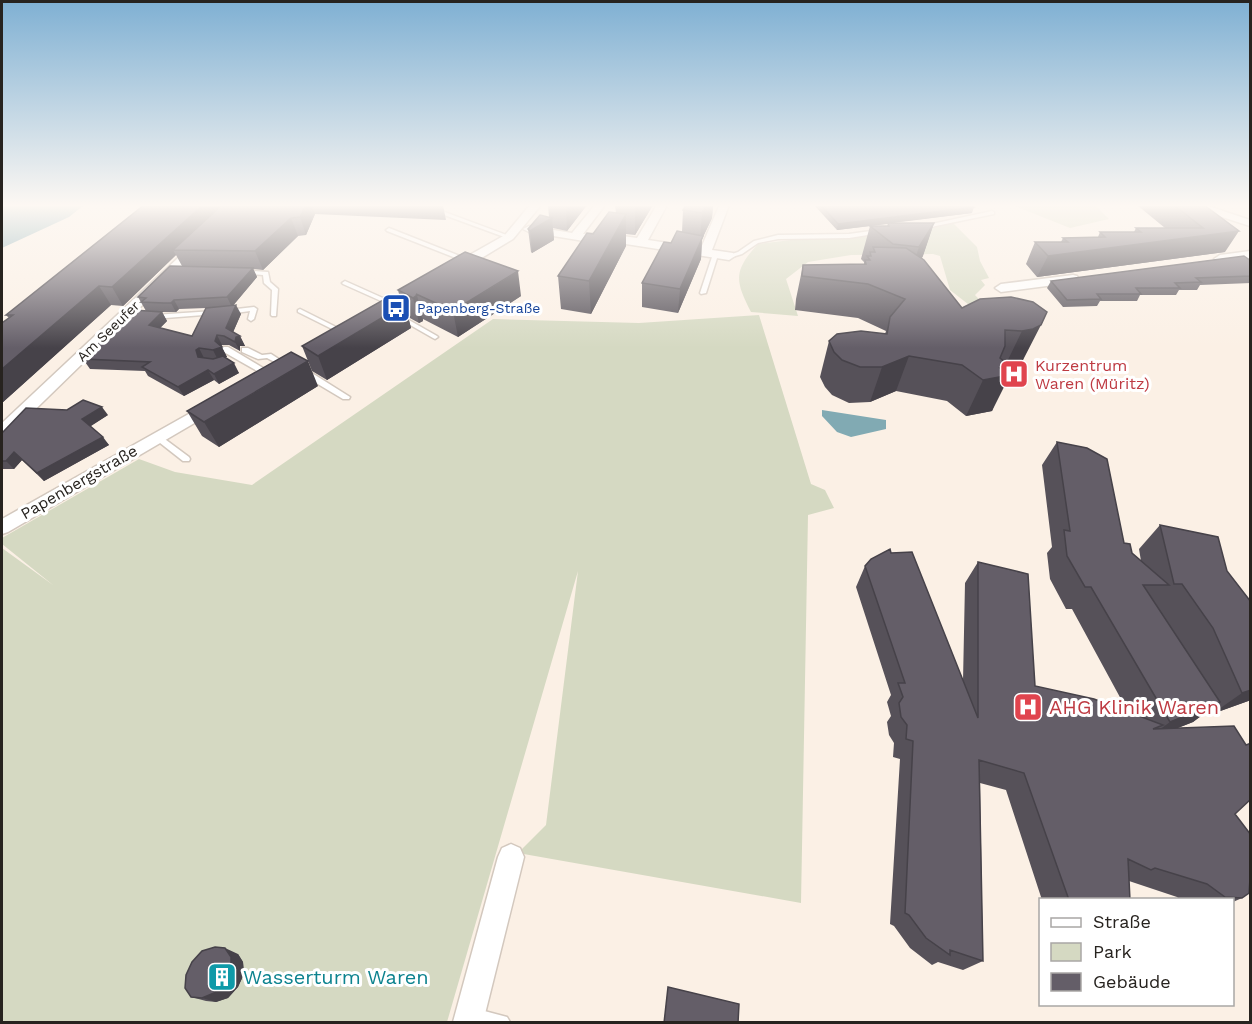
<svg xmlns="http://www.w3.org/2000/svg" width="1252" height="1024" font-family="'Work Sans',sans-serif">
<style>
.green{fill:#d5d9c2}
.water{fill:#81aab3}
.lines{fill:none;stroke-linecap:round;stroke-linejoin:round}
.lane-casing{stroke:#d3c8be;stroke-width:3}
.street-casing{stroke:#d3c8be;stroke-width:3}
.lane{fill:#fff;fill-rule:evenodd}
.street{fill:#fff;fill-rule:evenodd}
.wall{fill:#565159;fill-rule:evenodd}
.shaded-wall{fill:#464249}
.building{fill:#645e68;stroke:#464249;stroke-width:1.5}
.labels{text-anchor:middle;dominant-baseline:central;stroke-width:6;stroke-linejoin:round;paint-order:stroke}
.far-transit-label{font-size:14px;fill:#164399;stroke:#fff;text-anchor:start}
.far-street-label{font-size:14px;fill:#27231f;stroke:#fff}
.health-label{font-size:16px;fill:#be3a42;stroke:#fff;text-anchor:start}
.street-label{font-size:16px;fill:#27231f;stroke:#fff}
.near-health-label{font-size:20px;fill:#be3a42;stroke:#fff;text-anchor:start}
.near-culture-label{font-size:20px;fill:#0d838f;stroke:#fff;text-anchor:start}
</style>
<rect width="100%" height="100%" fill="#fbf0e5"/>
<path class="green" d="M1012,205H1095L1109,219L1070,228Z
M946,221L952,222L977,247L980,261L989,278L981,280L985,285L975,295L988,309L982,315L950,290L940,256L933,254L851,255L808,262L786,279L798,316L751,312C735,281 733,271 758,244Z
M759,315L811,484L825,490L834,508L808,515L801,903L518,853L546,825L578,571L447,1022H2V548L53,585L2,544V538L139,459L175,472L252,485L493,319L639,323Z"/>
<path class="water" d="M2,205H84L69,217L2,248Z
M822,410L886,420V429L851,437L837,432L822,416Z"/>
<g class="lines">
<g class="lane-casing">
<path id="lane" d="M410,205L431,207L512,237L507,238L428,209Z
M992,211L994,212V214L921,229L918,227Z
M389,228L470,260L471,261L466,262L387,231L386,230Z
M878,230L881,232L880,233L849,238L778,239L758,243L742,254L729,258L726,256L738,252L754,241L778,235L849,234Z
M713,254L718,255L706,293L701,294L700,293Z
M243,270L268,272L270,282L278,289L276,316H272L271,315L272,290L264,283L263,275L241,273V271Z
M345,281L394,303L395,304L390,305L343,284L342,283Z
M254,307L257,309L254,319L251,321L248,319L250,311L228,314L225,312L228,310Z
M300,309L344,331L345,332L344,333H340L298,312V310Z
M214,311L217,313L216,314L153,319L150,317L153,315Z
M400,315L437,336L438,337L435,339L433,338L398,318L397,317Z
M222,347H228L273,374L272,376H266L222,351Z
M242,348H248L262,355L271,354L288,365L284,367L267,358L258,359L242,352Z
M301,370H307L350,397L349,399H343L301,374Z
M158,434L189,457L190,459L189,461H183L155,439L154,437Z
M473,1008L507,1017L510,1022H473L468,1020L466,1015L468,1010Z"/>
</g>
<g class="street-casing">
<path id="street" d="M530,205H541L513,239L460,271H452V265L505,235Z
M595,205H605L583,234L600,233L637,238L657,205H667L648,240L701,248L719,206L729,205L712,250L733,253L735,256L729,260L600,240L590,242L529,232L523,229L529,226L572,233Z
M1190,205H1205L1250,220V226L1191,207Z
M198,241L204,245L202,247L8,436L2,437V423L194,243Z
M1250,251V259L1220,263L1214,259L1220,255Z
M1073,275L1077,276L1079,279L1077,282L1001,292L995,288L1001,284Z
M210,402L218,407L215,411L8,532L2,534V519Z
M511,844L520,848L524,857L483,1022H453L498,857L502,848Z"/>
</g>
<use href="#lane" class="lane"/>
<use href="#street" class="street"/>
</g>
<path class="wall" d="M144,205H443L446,220L315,214L306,235L298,236L263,270L253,269L257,277L233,305L241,314L233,332L240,336L245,346H240V351L229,345H222L221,346L227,357H225L239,373L219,384L214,380L184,396L148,376L145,371L90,369L83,359L146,311L138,297L182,266L176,255L123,306L111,305L2,403V323L9,318L6,315ZM206,308L192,336L160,328L167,321L162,312H176L179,309Z
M548,205H587L567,231L553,228L554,240L532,253L531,252L528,229L549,217Z
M615,205H653L635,235L626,234V246L591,314L561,309L558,276L593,234L616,213Z
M686,205H713L712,218L702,239L701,259L678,313L642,307V283L671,243L682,232L683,210Z
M814,205H971L972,213L889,223H934L922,258L962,308L1033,302L1023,360L1015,364L1009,365L992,411L966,416L947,401L896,391L870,402L849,403L832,395L825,387L820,377L829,341L885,334L886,331L858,318L795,310L796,299L803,265L864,264V262L861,259L870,226H887L888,224L837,230Z
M1137,205H1204L1225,252L1037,277L1026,264L1035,242H1061L1063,238L1098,237L1100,232H1134L1136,228H1165Z
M1251,261V283L1200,285L1197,290H1179L1176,295H1140L1137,301H1100L1097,306L1063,307L1047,288L1051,281Z
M398,290L521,296L458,337L423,319V321L419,323L408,317L411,328L327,380L312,371L302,346L401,302Z
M318,386L219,447L202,436L187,411Z
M108,415L90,426L109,445L44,481L22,460L14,469H2V433Z
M1057,442L1124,543L1132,553L1141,561L1139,549L1160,525L1227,571L1251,602V700L1212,714L1210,709L1193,722L1178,728L1235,814L1242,898L1233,902V900H1180L1177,897L1129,881L1130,900H1042L1006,790L980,783L983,961L963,970L938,962L932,965L910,948L894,926L890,924L900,759L893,757L894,743L889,735L887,722L891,716L887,702L891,695L856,587L865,566L891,553L963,681L965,583L978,562L1035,686L1128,712L1072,609H1066L1050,579L1047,553L1052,547L1042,465Z
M238,954L243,962L244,974L238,987L228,998L216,1002L206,1001L191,997Z"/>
<path class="shaded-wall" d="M203,205H230L173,250L176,255L123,306L112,287Z
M306,205H312L315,214L306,235L300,217Z
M566,205H587L567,231Z
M635,205H653L635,235Z
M706,205H713L712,218L702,239L701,259L678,313L680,289L700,242L702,213Z
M974,207L972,213L837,230L838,224Z
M626,214V246L591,314L589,281Z
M291,218L298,236L263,270L255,251Z
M552,218L554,240L532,253L530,231Z
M934,223L923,256L908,280L919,247Z
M1239,231L1225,252L1037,277L1048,256Z
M253,268L257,277L232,307L227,297Z
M518,271L521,296L458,337L453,311Z
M99,286L111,305L2,403V369Z
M417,295L423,321L419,323L413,298Z
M174,300L179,309L176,312L171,303Z
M405,304L411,328L327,380L318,356Z
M236,305L241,314L231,337L226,328Z
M162,312L167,321L154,334L149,325Z
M1041,325L1023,360L1015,364L1009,365L1004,376L1010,375L992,411L966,416L983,380L1000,368L1005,366L1022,331Z
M217,335L222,345L221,347H222L227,357L218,360L213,350Z
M240,336L245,346H240V351L235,342L236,337Z
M199,348L204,358L198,357L196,350Z
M909,356L896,391L870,402L882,367Z
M308,361L318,386L219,447L204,422Z
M234,363L239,373L219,384L214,374Z
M208,370L214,380L184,396L178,387Z
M102,407L108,415L88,428L82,419Z
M103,437L109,445L44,481L37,473Z
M14,452L22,460L14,469L6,461Z
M1251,690V700L1212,714L1242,693Z
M1220,702L1193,722L1144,741L1170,722Z
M225,948L238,954L243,962L244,974L238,987L228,998L216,1002L202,998Z"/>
<path class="building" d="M144,205H203L112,287L99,286L2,369V323L13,315H6Z
M222,205H306L300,217L291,218L255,251L173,250Z
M686,205H706L702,213L683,210Z
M821,205H971L974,207L838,224Z
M1174,205H1204L1239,231L1048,256L1035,242H1068L1063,238L1105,237L1100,232H1141L1136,228H1203Z
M609,212L626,214L589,281L558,276L587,233L593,234Z
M540,215L552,218L530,231L528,229Z
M888,223H934L919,247L893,244L870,226H889Z
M677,231L703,236L680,289L642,283L664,242L671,243Z
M873,247L906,248L924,260L962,308L980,299L1011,297L1033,302L1047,312L1041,325L1033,329L1022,331L1005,330V346L1000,358L1009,365L1000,368L1010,375L983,380L962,365L909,356L882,367H860L842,360L834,352L829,341L837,334L861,331L887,334L890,317L905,299L868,284L802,276L803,265L866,264L865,260H870L867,256H871L870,252H875Z
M465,252L518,271L453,311L416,294L417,295L413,298L398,290Z
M1244,256L1251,261V276L1196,278L1201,282L1175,283L1180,288H1136L1141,294H1097L1101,299L1067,300L1051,281Z
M170,266L253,268L227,297L174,300L171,303H164L141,302L146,298L138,297Z
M390,296L405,304L318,356L302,346Z
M236,305L226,328L240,336L236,337L235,342L224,336L217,335L215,341L222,347L213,350L199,348L196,350L198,357L213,359L223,356L234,363L214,374L208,370L178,387L142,367L150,362L83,359L133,310L162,312L149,325L192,336L206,308Z
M291,352L308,361L204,422L187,411Z
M83,400L102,407L82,419L103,437L37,473L14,452L6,461H2V433L26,408L67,410Z
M1057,442L1087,448L1107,459L1124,543L1130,544L1132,553L1169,585H1143L1220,702L1170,722L1091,587H1085L1067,556L1064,530L1070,531Z
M1160,525L1218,537L1227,571L1251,602V690L1242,693L1213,628L1182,584H1174Z
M890,549L891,553L912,552L978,718V562L1028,574L1035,686L1094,699L1163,725L1153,729L1234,726L1246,745L1251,743V799L1235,814L1251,835V864L1249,893L1242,898L1225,897L1207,884L1155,868L1151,870L1128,859L1130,900H1069L1024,773L979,760L983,961L950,950V955L926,938L909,915L905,913L913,741L906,739L907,725L901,717L899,703L903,697L898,683H905L865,566L871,559Z
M215,947L225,948L231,957V969L225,982L214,993L202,998L191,997L185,988L186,975L192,962L202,951Z
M668,987L739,1004L738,1023H664Z"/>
<linearGradient id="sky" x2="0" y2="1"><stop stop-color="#7fb0d3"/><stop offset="0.59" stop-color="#fdf8f3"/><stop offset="1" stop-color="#fdf8f3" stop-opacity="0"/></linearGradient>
<rect width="1252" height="348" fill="url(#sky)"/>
<defs>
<g id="bus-square" transform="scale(1.5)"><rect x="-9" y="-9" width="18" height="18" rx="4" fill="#1a4fb4" stroke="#fff"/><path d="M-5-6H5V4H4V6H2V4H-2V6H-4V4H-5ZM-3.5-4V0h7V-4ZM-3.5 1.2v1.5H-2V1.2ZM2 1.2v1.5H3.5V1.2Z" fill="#fff"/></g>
<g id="hospital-square" transform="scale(1.5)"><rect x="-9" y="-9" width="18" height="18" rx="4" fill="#e0444e" stroke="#fff"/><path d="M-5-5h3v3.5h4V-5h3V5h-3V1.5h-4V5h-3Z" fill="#fff"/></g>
<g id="building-square" transform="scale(1.5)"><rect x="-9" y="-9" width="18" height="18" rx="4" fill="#0f9aa8" stroke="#fff"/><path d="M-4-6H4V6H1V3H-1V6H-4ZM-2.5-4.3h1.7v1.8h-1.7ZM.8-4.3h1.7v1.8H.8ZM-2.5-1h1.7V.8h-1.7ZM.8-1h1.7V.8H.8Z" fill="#fff"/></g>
</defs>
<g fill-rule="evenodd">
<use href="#bus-square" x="396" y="308"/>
<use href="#hospital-square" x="1014" y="374"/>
<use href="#hospital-square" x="1028" y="707"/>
<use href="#building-square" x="222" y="977"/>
</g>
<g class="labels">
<g class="far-transit-label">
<text x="417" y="308">Papenberg-Straße</text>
</g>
<g class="far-street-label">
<text transform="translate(108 331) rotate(-44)">Am Seeufer</text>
</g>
<g class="health-label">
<text x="1035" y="365">Kurzentrum<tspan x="1035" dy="18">Waren (Müritz)</tspan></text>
</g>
<g class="street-label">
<text transform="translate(79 482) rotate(-30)">Papenbergstraße</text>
</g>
<g class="near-health-label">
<text x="1049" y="707">AHG Klinik Waren</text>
</g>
<g class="near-culture-label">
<text x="243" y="977">Wasserturm Waren</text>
</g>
</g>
<rect width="1252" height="1024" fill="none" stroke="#27231f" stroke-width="6"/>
<rect x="1039" y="898" width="195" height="108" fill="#ffffff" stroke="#a9a7a5" stroke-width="1.5"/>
<rect x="1051" y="918" width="30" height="9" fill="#ffffff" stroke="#a9a7a5" stroke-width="1.5"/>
<text x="1093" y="928" font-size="18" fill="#27231f">Straße</text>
<rect x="1051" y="943" width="30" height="18" fill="#d5d9c2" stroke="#a9a7a5" stroke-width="1.5"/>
<text x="1093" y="958" font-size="18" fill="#27231f">Park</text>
<rect x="1051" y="973" width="30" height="18" fill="#645e68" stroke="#a9a7a5" stroke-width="1.5"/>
<text x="1093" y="988" font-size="18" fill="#27231f">Gebäude</text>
</svg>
